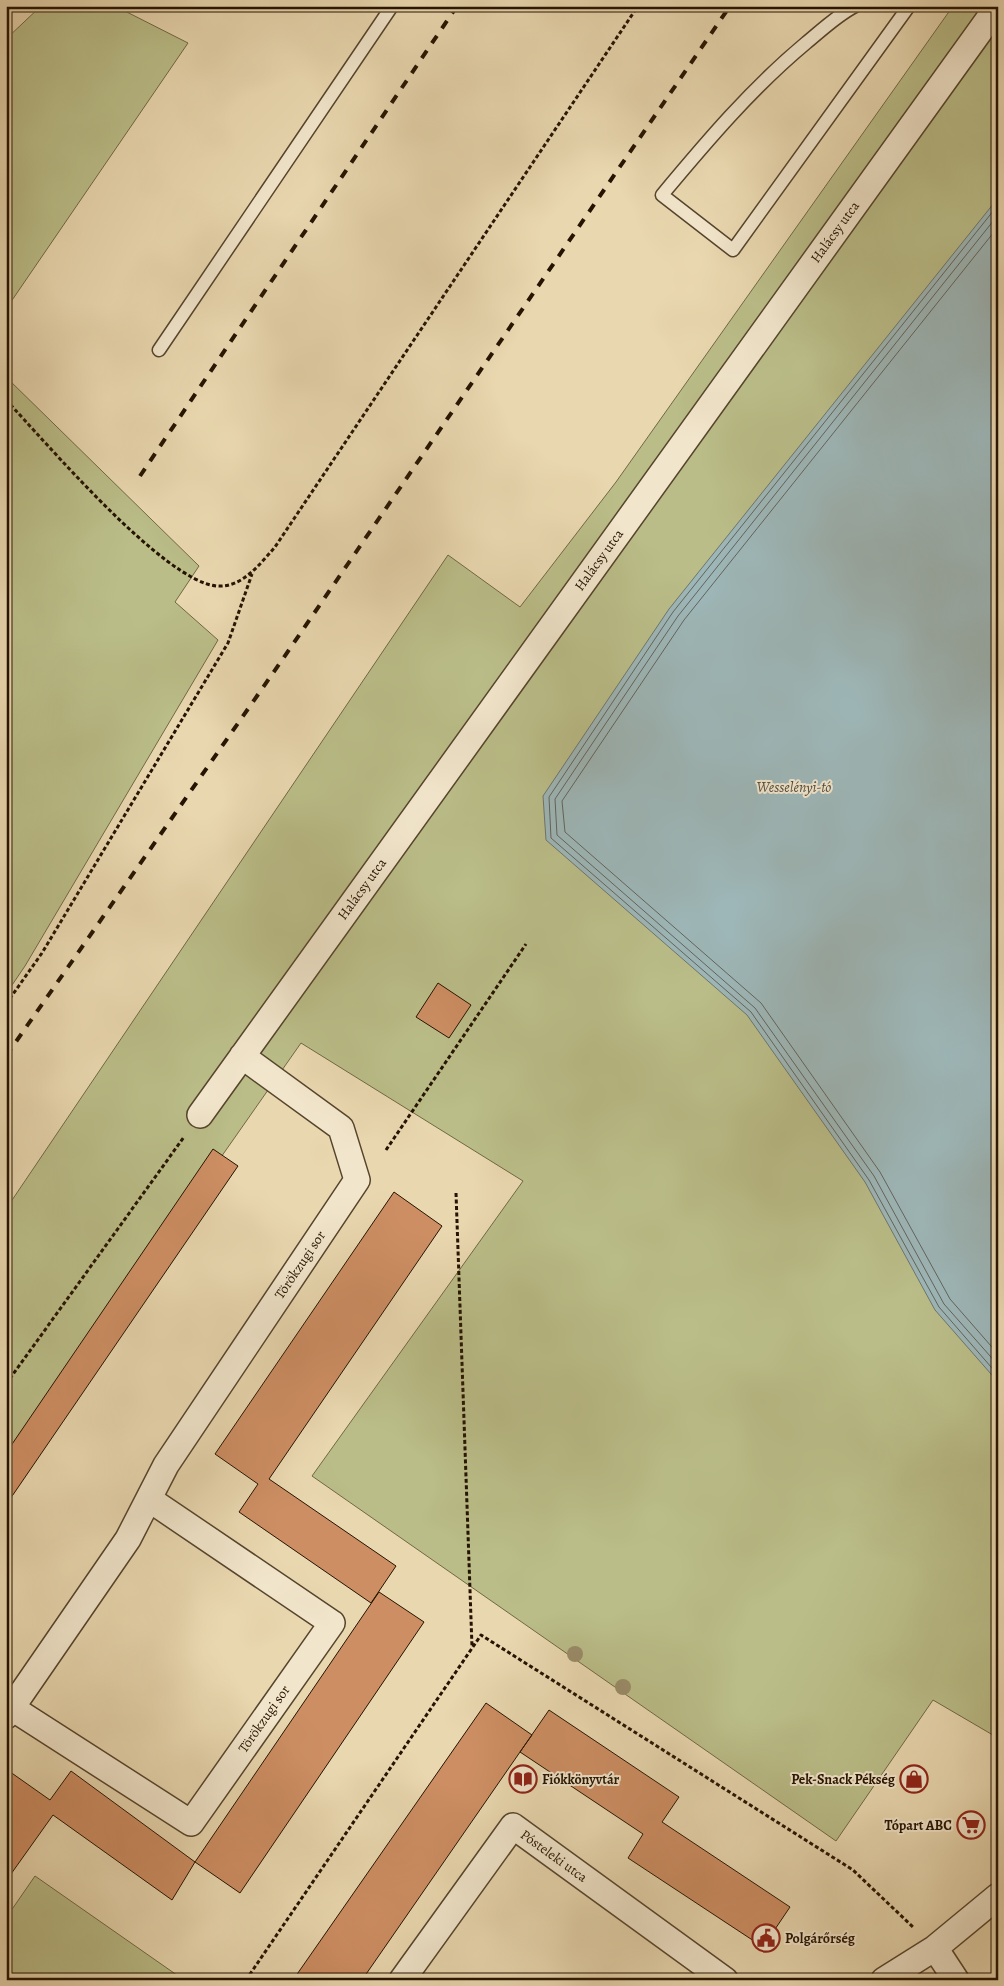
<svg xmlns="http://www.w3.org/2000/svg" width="1004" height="1986" font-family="Alegreya,serif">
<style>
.green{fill:#babd88;stroke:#706844}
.water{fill:#9db6b7;stroke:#6d756e}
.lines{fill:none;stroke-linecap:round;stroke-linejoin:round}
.shore{stroke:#61645c;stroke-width:1}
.building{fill:#cd8e63;stroke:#251300}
.service-casing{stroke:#56442c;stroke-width:15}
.minor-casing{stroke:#56442c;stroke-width:28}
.path{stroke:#251300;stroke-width:3;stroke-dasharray:4 2.5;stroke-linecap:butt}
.service{stroke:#f1e5cb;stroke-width:12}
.minor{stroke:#f1e5cb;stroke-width:25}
.rail{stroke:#251300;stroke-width:4;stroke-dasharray:9 9;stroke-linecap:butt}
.tree{fill:#9a8c69}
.labels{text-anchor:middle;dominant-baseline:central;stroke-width:4;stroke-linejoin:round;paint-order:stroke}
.street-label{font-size:14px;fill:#251300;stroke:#f1e5cb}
.poi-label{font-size:14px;font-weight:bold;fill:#251300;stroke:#f1e5cb;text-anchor:start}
.water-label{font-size:15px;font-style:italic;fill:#4f4c40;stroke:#f1e5cb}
</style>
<rect width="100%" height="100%" fill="#e9d7af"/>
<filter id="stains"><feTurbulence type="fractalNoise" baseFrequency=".004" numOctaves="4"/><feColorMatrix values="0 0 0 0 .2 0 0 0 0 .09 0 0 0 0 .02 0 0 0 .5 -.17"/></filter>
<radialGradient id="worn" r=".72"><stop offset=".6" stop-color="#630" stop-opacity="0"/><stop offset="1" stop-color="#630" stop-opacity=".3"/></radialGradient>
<path class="green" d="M41,6H115L188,43L6,309V39Z
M953,6H998V1738L933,1700L836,1841L312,1476L523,1181L301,1043L6,1464V1209L448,555L520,607L616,482Z
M6,377L199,566L175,602L218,640L25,966L6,994Z
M35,1876L184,1980H6V1918Z"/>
<path class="water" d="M998,198V1382L935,1310L865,1182L747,1015L546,840L543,796L669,609Z"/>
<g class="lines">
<path class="shore" d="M998,205L673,612L549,797L551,838L751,1012L869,1180L939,1307L998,1375
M998,215L678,616L555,799L557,835L755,1008L874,1176L944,1304L998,1365
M998,227L684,620L562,801L565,832L761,1003L880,1172L950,1299L998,1354"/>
</g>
<path class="building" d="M438,983L471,1005L449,1038L416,1017Z
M213,1149L238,1166L6,1505V1453Z
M394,1192L442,1226L269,1479L396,1566L371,1603L239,1512L258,1484L215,1454Z
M379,1592L424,1622L240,1893L195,1862Z
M486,1703L532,1735L520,1752L362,1980H293Z
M549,1710L679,1797L662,1822L790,1907L763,1947L628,1858L643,1834L520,1752Z
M6,1769L50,1800L71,1771L195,1862L172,1900L53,1815L6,1881Z"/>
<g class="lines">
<g class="service-casing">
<path id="service" d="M855,6C836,16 822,30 806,43C752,88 707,141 662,195L733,250L909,6
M159,350L392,6"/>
</g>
<g class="minor-casing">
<path id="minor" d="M200,1115L998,6
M12,1708L191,1823L332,1623L149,1499
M6,1716L128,1539L166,1465L357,1180L341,1128L242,1056
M935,1948L956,1980
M402,1980L513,1826L725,1980
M884,1980L935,1948L998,1896"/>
</g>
<path class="path" d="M6,400C45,441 164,582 217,586C242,588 260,564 275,547L638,6
M6,1004L42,953L228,643L252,574
M386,1150L526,944
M456,1193L472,1647
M6,1384L184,1137
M246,1980L481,1635L853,1870L914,1928"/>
<use href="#service" class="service"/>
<use href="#minor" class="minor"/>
<path class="rail" d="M140,476L457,6
M6,1056L280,663L730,6"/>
</g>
<g class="tree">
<circle cx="575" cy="1654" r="8"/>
<circle cx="623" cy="1687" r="8"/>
</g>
<defs>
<g id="library-ring" transform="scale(1.4375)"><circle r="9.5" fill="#f1e5cb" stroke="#8f2418" stroke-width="1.5"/><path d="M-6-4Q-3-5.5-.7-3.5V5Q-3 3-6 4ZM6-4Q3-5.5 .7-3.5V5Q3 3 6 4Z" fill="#8f2418"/></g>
<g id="shop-ring" transform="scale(1.4375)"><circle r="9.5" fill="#f1e5cb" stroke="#8f2418" stroke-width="1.5"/><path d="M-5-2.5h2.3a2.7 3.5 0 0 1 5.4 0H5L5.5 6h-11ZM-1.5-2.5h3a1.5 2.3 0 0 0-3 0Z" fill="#8f2418"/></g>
<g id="supermarket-ring" transform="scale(1.4375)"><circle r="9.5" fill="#f1e5cb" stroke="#8f2418" stroke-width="1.5"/><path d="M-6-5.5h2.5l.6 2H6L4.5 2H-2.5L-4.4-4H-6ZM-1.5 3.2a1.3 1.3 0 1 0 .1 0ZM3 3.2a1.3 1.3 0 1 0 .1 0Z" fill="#8f2418"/></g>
<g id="civic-ring" transform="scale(1.4375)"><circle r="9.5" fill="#f1e5cb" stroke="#8f2418" stroke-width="1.5"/><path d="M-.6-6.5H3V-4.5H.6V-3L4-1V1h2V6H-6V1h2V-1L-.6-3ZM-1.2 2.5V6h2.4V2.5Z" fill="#8f2418"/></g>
</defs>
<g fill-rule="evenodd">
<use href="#library-ring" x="523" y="1779"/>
<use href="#shop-ring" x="914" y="1779"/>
<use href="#supermarket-ring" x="971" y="1825"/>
<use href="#civic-ring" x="766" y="1938"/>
</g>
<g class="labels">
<g class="street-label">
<text transform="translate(835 232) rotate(-54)">Halácsy utca</text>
<text transform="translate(599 560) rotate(-54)">Halácsy utca</text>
<text transform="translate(362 889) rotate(-54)">Halácsy utca</text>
<text transform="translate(300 1265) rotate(-56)">Törökzugi sor</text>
<text transform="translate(264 1719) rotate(-55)">Törökzugi sor</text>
<text transform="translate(554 1856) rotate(36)">Pósteleki utca</text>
</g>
<g class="poi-label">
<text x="542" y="1779">Fiókkönyvtár</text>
<text x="895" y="1779" text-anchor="end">Pek-Snack Pékség</text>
<text x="952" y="1825" text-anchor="end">Tópart ABC</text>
<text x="785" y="1938">Polgárőrség</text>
</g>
<g class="water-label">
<text x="794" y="787">Wesselényi-tó</text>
</g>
</g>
<rect width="1004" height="1986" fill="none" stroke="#e9d7af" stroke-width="25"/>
<rect x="8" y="8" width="989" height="1971" fill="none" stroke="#251300" stroke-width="2.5"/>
<rect x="12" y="12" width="979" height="1961" fill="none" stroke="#251300"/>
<rect width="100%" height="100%" filter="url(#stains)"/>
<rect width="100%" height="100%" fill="url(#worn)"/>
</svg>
